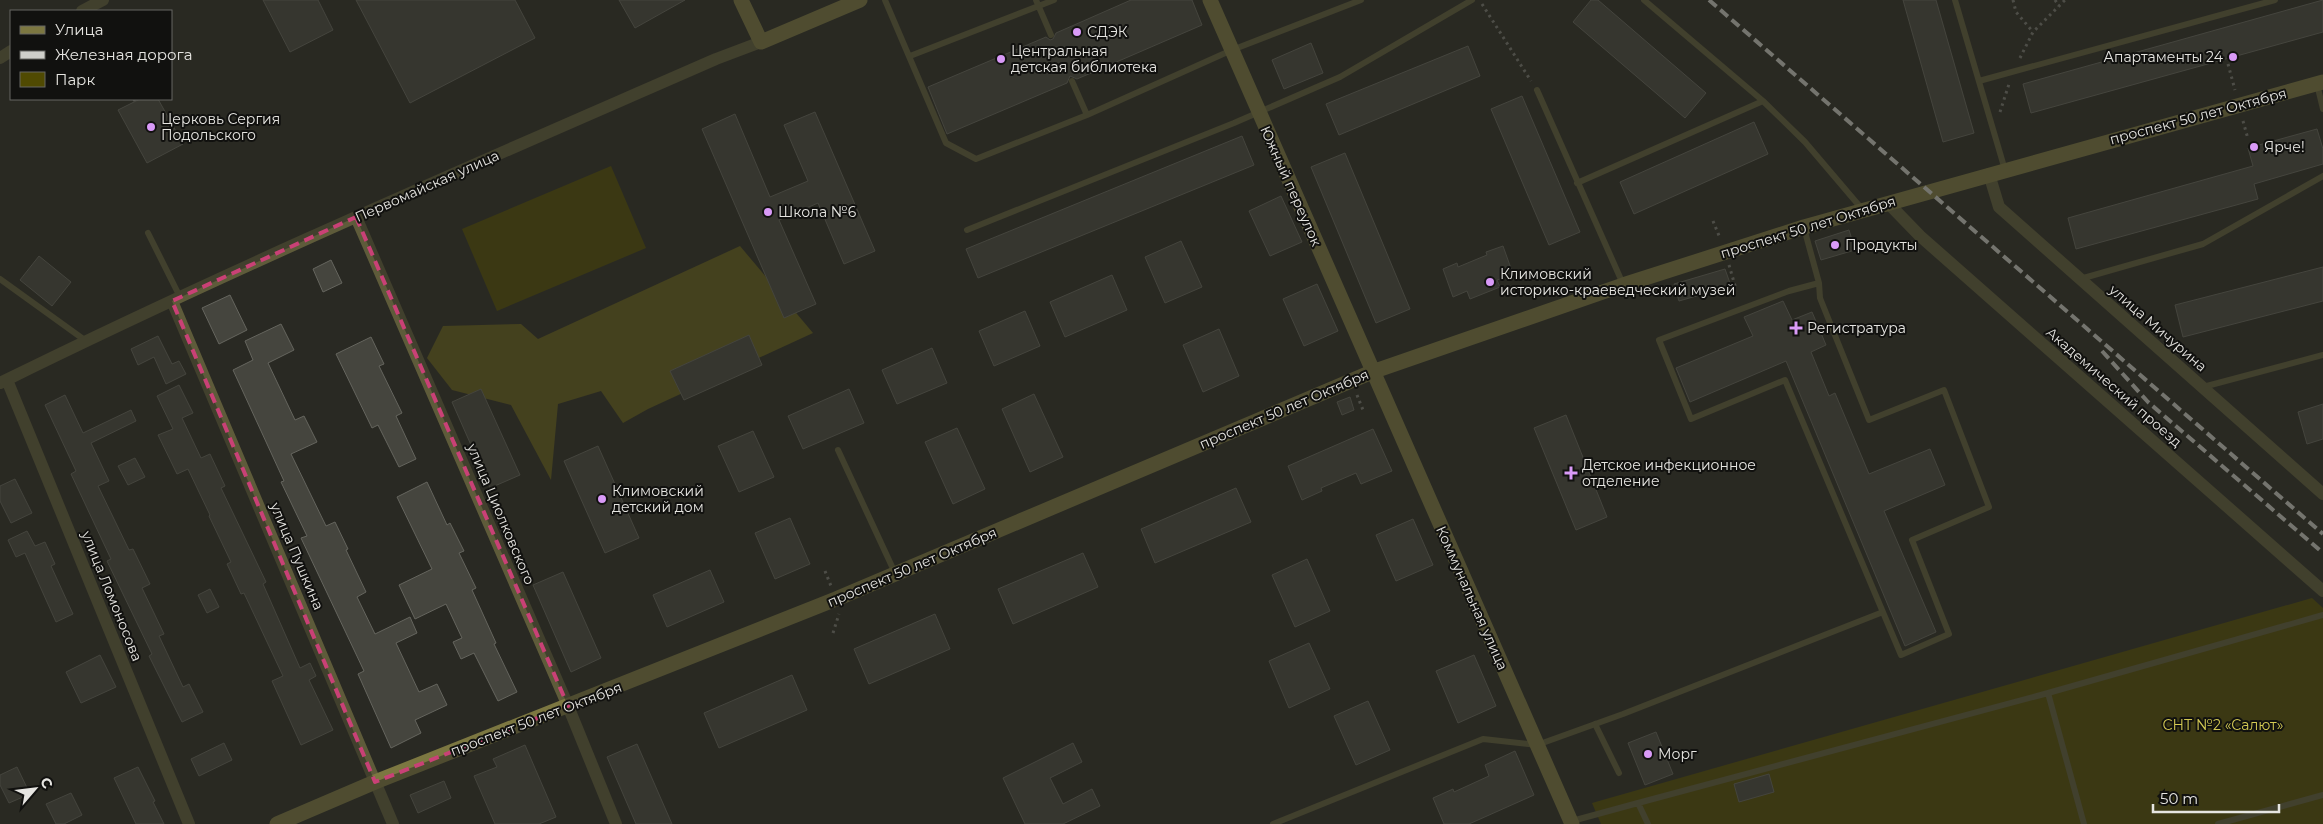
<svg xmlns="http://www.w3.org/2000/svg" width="2323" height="824" font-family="Montserrat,sans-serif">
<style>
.green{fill:#504a02}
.forest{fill:#645d19}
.building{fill:#45453e;stroke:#65655e}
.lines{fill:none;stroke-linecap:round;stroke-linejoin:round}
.path{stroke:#797974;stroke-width:3;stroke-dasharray:2.5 4;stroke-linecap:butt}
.lane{stroke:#5e5b3a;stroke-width:6}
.street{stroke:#5e5b3a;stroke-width:12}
.secondary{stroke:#7c7741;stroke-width:15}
.rail{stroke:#cfcfca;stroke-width:4;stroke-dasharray:10 5;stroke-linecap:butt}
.marked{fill:none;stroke:#c94176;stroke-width:4;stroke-dasharray:10 6;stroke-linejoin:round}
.poi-dot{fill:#d99af7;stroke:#11110f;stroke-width:2}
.labels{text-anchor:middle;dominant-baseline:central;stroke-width:4;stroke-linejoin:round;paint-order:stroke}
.poi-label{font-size:14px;fill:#e6e5e1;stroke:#11110f;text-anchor:start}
.street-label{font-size:14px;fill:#e6e5e1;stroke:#11110f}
.park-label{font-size:14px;fill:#d4ca53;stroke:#11110f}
</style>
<rect width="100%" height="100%" fill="#292923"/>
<path class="green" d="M611,166L646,248L497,311L462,229Z
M2312,598L2323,608V824H1601L1592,803Z"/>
<path class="forest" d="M740,246L813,333L648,409L623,423L601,391L558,404L551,480L511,405L452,390L427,358L443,326L521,324L538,339Z"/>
<path class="building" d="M263,0H318L333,30L290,52Z
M356,0H515L535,38L410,103Z
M619,0H685L635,28Z
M1131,0H1192L1202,25L1077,79L1070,76L1067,83L947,134L928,87L1046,37L1050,40L1053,39L1056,33Z
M1591,0H1598L1706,93L1685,118L1573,22Z
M1903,0H1936L1974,133L1943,142Z
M2323,0V32L2031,113L2023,84Z
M1311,43L1323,73L1284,89L1272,60Z
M1468,46L1480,76L1339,135L1326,104Z
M1522,96L1580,232L1549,245L1491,109Z
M140,99H158L183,144L147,163L118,110Z
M815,112L875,251L844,264L818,203L779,220L816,304L784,318L702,129L735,114L770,197L808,181L784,125Z
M1754,122L1768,154L1634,214L1620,182Z
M2317,129L2323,149V164L2254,184L2258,199L2076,249L2068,218L2253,166L2248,148Z
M1242,136L1254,165L978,278L966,249Z
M1345,153L1410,309L1376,323L1311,167Z
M1281,196L1302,242L1270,256L1249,211Z
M1849,230L1855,250L1821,260L1815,241Z
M1181,241L1202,287L1165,303L1145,257Z
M1503,246L1513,274L1497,280L1500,287L1470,299L1467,291L1453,297L1443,269L1457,263L1458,267L1487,255L1486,252Z
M39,256L71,282L52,306L20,280Z
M331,260L342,283L323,292L313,269Z
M2323,267V301L2183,337L2175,305Z
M1725,269L1731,286L1679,301L1674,284Z
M1112,275L1127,310L1065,337L1050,302Z
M1317,284L1338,331L1304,346L1283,299Z
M230,295L247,330L219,344L202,308Z
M1783,301L1792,320L1812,312L1826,345L1811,352L1829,396L1835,393L1869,474L1930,449L1945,485L1884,511L1936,632L1905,646L1786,361L1690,402L1676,368L1753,336L1744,317Z
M1025,311L1040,346L994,366L979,331Z
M281,324L294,350L268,363L295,420L304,416L317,442L291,454L326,526L335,522L348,549L346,550L366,592L357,597L375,634L410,617L417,633L396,643L419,692L437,684L447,705L415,720L421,733L391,748L358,674L364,671L301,538L307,536L281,482L284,481L233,370L253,360L245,341Z
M1219,329L1239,376L1203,392L1183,345Z
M749,335L762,365L684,400L670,371Z
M158,336L172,364L179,361L186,374L166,384L154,357L138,365L131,349Z
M371,337L384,364L379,366L402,413L396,416L416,459L399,467L378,425L372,428L336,354Z
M932,348L947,383L897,404L882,370Z
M179,385L193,413L182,418L201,458L210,454L225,486L221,488L266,582L263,584L300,668L310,663L316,676L309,680L333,730L301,745L272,681L283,676L244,593L241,594L227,564L231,562L209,516L210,515L188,469L177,474L158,435L173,429L157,396Z
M481,389L520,475L490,488L452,402Z
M849,389L864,423L803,449L788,416Z
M1034,394L1063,457L1030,472L1002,409Z
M65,395L83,433L131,410L136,421L91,443L109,481L98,486L129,550L133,549L150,584L142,588L164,634L159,636L183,687L189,684L203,712L182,722L149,656L152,654L107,561L111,559L71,474L76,471L45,405Z
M1350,397L1354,410L1342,415L1337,402Z
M2323,404V439L2307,444L2298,412Z
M1566,415L1607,517L1576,530L1534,428Z
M957,428L985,489L953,504L925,442Z
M1373,429L1392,471L1361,484L1356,473L1321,488L1322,491L1302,500L1288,466Z
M753,431L774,477L739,492L718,446Z
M598,446L639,538L605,553L564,461Z
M135,458L145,477L128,485L118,466Z
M15,479L32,513L11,523L0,501V486Z
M427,482L447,525L450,523L464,551L459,553L476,588L472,590L496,643L494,644L517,692L498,701L474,653L461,659L453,642L462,638L446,604L415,619L399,585L432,569L397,497Z
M1236,488L1251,522L1155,563L1141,529Z
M790,518L810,564L775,579L755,533Z
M1413,519L1433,565L1396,581L1376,535Z
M27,531L35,546L45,542L55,564L51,566L73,614L56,622L25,553L16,557L8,540Z
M1083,553L1098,587L1013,624L998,589Z
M1307,559L1330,611L1295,627L1272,575Z
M710,570L724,602L667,627L653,595Z
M563,572L601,658L571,672L533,585Z
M210,589L219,607L207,613L198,595Z
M935,614L950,649L869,684L854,649Z
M1309,643L1330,689L1289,708L1269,661Z
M100,655L116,687L81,703L66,672Z
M1474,655L1496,706L1458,723L1436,671Z
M792,675L807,710L719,748L704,713Z
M1368,701L1390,750L1356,765L1334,716Z
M1656,732L1673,774L1645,785L1628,743Z
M224,743L232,760L199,776L191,759Z
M1073,743L1082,762L1050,778L1063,804L1092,789L1100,806L1063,824H1025L1003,778Z
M637,744L672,824H636L607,757Z
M525,745L556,817L539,824H495L474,776L497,767L493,759Z
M1515,751L1534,795L1469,824H1444L1433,798L1453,789L1454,792L1489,776L1485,765Z
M17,767L30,794L9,803L0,785V775Z
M138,767L155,801L153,802L164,824H136L114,778Z
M1769,774L1774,792L1739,802L1734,784Z
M444,781L451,798L418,813L410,795Z
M71,793L82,815L64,824H56L46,804Z"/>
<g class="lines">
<path class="path" d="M2013,0L2016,12L2033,32
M2055,0L2059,6
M1482,4L1531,81
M2020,58L2033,32L2065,0
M2228,64L2235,90
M134,99L135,101
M2000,112L2009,84
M2243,121L2248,139
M1713,221L1720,238
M1729,265L1736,289
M1357,395L1363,410
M825,571L831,586
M833,633L839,614"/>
<path class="lane" d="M885,0L946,143L976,159L1087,115L1232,50L1361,0
M1036,0L1051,35
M1644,0L1763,101L1805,142L1862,209
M1955,0L2005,170
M910,56L1054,0
M1072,81L1087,115
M1979,81L2275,0
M2317,84L2323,109
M1537,90L1623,284
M1577,183L1763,101
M1804,228L1819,283L1820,298L1869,420L1944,390L1989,507L1912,540L1949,634L1901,655L1785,380L1691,419L1659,340L1789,291L1819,283
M967,230L1234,123L1340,77L1472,0
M148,233L180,297
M0,279L86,341
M2080,279L2203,244L2323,176
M2203,387L2323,355
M838,450L895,573
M2048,693L2084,824
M1595,724L1619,773
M1638,803L2048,693L2323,615
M1572,821L1638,803L1648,824
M1273,824L1483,739L1537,745L1623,714L1883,612
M2218,824L2323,795"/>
<path class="street" d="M82,11L103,0
M0,58L11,51
M1989,174L1999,207L2323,494
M1888,203L1920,236L2323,591
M356,217L568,706L616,824
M172,301L393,824
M7,380L189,824
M0,383C235,267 476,164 716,59L761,42"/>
<path class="secondary" d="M741,0L761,42L860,0
M1210,0L1572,824
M277,824L375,782L836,599L1372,372L1623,285L1804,227L2323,82"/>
<path class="rail" d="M1709,0L2323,534
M2102,351L2148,402L2323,553"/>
</g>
<path d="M0 0H2323V824H0ZM356,217L568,706L375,782L172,301Z" fill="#292923" fill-opacity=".55" fill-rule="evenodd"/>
<path class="marked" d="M356,217L568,706L375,782L172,301Z"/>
<g class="poi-dot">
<circle cx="1077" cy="32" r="5"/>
<circle cx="2233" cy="57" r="5"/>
<circle cx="1001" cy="59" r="5"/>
<circle cx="151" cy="127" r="5"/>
<circle cx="2254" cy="147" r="5"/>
<circle cx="768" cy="212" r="5"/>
<circle cx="1835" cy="245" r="5"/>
<circle cx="1490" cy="282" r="5"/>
<path d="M1793.5 320.5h5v5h5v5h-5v5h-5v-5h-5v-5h5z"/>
<path d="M1568.5 465.5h5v5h5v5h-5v5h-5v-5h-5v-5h5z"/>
<circle cx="602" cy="499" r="5"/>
<circle cx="1648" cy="754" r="5"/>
</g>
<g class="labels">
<g class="poi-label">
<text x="1087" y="32">СДЭК</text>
<text x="1011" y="51">Центральная<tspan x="1011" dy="16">детская библиотека</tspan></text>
<text x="2223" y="57" text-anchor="end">Апартаменты 24</text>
<text x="161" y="119">Церковь Сергия<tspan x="161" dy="16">Подольского</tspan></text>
<text x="2264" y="147">Ярче!</text>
<text x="778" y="212">Школа №6</text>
<text x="1845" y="245">Продукты</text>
<text x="1500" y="274">Климовский<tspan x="1500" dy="16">историко-краеведческий музей</tspan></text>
<text x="1807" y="328">Регистратура</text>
<text x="1582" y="465">Детское инфекционное<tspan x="1582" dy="16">отделение</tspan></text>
<text x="612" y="491">Климовский<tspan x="612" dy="16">детский дом</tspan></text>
<text x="1658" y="754">Морг</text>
</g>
<g class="street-label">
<text transform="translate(2198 116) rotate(-15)">проспект 50 лет Октября</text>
<text transform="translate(427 186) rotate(-24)">Первомайская улица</text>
<text transform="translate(1291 186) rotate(66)">Южный переулок</text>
<text transform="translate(1808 227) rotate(-17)">проспект 50 лет Октября</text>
<text transform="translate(2158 328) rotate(41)">улица Мичурина</text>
<text transform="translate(2114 387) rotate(41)">Академический проезд</text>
<text transform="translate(1284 409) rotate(-23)">проспект 50 лет Октября</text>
<text transform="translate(501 514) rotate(67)">улица Циолковского</text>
<text transform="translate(297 556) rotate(67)">улица Пушкина</text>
<text transform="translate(912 567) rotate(-23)">проспект 50 лет Октября</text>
<text transform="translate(112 596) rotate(68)">улица Ломоносова</text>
<text transform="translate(1472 598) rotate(66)">Коммунальная улица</text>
<text transform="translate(536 719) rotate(-21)">проспект 50 лет Октября</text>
</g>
<g class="park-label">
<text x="2223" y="725">СНТ №2 «Салют»</text>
</g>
</g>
<rect x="10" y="10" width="162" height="90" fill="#11110f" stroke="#666663"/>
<rect x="20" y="26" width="25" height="8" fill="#7c7741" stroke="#666663"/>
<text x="55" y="35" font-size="15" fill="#e6e5e1">Улица</text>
<rect x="20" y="51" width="25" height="8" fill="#cfcfca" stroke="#666663"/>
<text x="55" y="60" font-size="15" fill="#e6e5e1">Железная дорога</text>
<rect x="20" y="72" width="25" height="15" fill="#504a02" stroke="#666663"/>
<text x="55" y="85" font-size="15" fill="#e6e5e1">Парк</text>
<g transform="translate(35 789) rotate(62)" stroke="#11110f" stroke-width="4" paint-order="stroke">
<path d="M0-4L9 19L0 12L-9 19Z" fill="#e6e5e1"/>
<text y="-8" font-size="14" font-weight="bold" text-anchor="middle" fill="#e6e5e1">С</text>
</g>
<path d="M2153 804v8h126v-8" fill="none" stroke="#e6e5e1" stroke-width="2.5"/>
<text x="2160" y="804" font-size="15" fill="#e6e5e1" stroke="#11110f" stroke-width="4" paint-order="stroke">50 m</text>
</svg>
